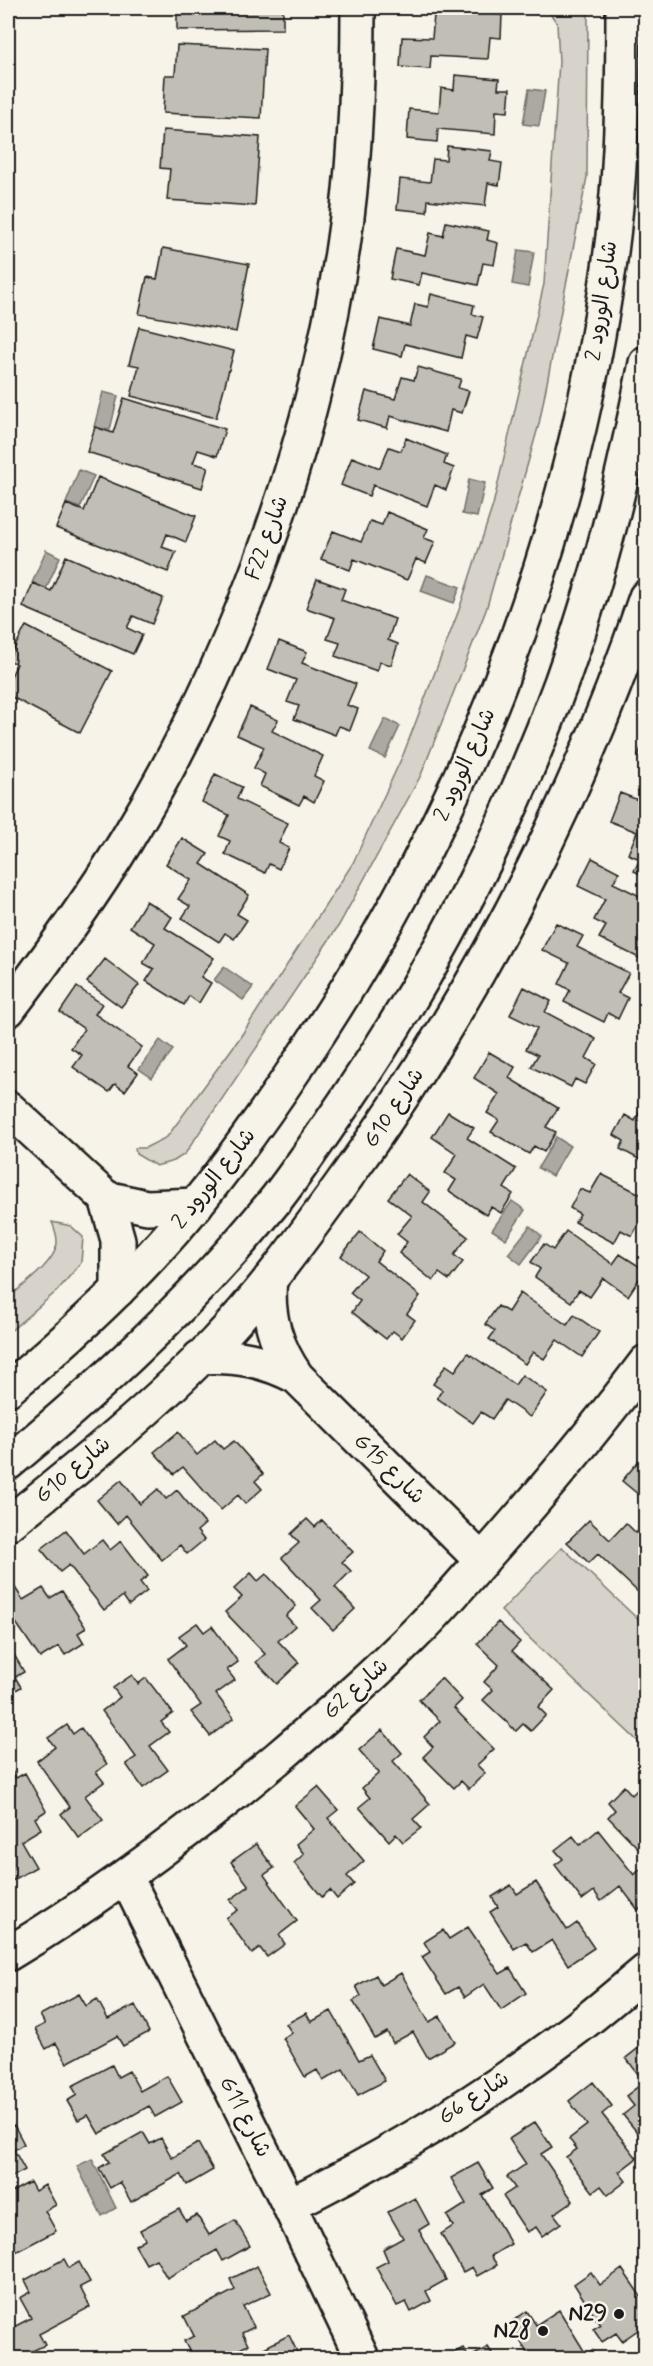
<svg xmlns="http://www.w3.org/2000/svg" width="653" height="2366" font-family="Mynerve,'Playpen Sans Arabic',sans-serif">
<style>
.green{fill:#d7d3cb;stroke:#7a7874;stroke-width:1.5}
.water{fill:#aca9a2;stroke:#72716c;stroke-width:1.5}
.building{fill:#c0beb5;stroke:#1c1c1c;stroke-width:1.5}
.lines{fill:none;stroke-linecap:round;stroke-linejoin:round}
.street-casing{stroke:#1c1c1c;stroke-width:38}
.secondary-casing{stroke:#1c1c1c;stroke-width:38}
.street{stroke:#f7f3e8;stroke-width:33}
.secondary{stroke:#f7f3e8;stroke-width:33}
.poi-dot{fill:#1c1c1c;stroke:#f7f3e8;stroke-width:2}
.labels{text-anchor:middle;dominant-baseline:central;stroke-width:5;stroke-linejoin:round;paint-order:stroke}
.street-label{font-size:22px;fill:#1c1c1c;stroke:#f7f3e8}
.poi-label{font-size:22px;font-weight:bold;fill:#1c1c1c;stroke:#f7f3e8;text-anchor:end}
</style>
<rect width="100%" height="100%" fill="#f7f3e8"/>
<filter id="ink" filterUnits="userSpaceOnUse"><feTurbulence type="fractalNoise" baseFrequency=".0167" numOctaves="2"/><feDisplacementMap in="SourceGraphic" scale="12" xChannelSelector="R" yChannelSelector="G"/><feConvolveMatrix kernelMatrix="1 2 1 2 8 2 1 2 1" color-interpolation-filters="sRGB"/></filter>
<g filter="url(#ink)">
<path class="green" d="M546,8H588L587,177L539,424L486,610L421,775L339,925L185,1154L174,1161L156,1166L136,1154L135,1148H145L167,1137L239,1039L353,863L403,755L459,610L493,505L544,284L559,62L557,23Z
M52,1222L71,1226L83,1237L81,1263L57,1291L8,1333V1298C22,1286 58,1261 57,1241C57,1235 54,1227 52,1222Z
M562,1547L645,1626V1748L501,1611Z"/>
<path class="water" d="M529,89L545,91L539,126L523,124Z
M518,250L534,252L528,287L512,284Z
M103,392L118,396L110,430L94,427Z
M79,470L94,476L80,508L66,503Z
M469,479L485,483L477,517L462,514Z
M46,550L60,557L46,589L32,583Z
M427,575L460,587L454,603L421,591Z
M385,719L400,726L385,758L370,751Z
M224,967L253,987L243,1000L214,980Z
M160,1040L173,1050L152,1078L139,1069Z
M556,1137L570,1146L552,1176L538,1168Z
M512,1201L525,1210L506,1239L492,1230Z
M530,1226L542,1236L521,1264L508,1254Z
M92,2159L116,2208L102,2216L77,2166Z"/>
<path class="building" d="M177,8H283V29L177,30Z
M447,8H491V14L502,15L501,38L490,37L488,59L431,56L430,69L400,67L402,37L432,38L434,15L446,16Z
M177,45L265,49L261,118L163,113L165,75H175Z
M455,75L499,79L498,89H510L508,112L496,111L495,134L438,129L437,142L407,139L409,109L439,112L441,88L454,90Z
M163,130L260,137L255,206L167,200L170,169L160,168Z
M447,146L492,151L490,161L502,163L499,185L488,183L485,206L428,200L427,212L397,209L400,179L430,182L433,159L446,160Z
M446,222L489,231L487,240L498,243L494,265L483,263L478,285L422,273L419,285L390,279L396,249L425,255L430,233L443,236Z
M163,248L249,264L236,332L139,314L147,277L157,279Z
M431,294L474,305L472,314L483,317L477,339L466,336L461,358L405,344L402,356L373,349L380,319L410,326L415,304L428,307Z
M139,327L234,351L216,418L131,396L139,366L129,364Z
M418,367L461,379L458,388L469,391L462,413L451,410L446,432L390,416L387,428L358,420L366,391L395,399L402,377L414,380Z
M124,398L225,429L217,456L198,450L193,463L208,467L202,488L87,452L95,427L113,433Z
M406,438L447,455L444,464L454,468L446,490L435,485L427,506L373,485L369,496L341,485L352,457L380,468L389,447L401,451Z
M98,477L196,516L186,542L167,534L162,547L176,552L168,572L56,528L66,504L84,511Z
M387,512L428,529L424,538L435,542L426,563L416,559L407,580L354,559L350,570L321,559L333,531L361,542L370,521L382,525Z
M66,556L163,598L152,624L133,616L127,628L142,635L133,654L23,607L33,583L51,591Z
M317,579L345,589L341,600L395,619L388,640L398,644L391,665L380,662L377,671L335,656L340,643L327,639L335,618L306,608Z
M26,626L112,671L80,733L8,695V682L17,664L8,660Z
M279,641L307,652L302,663L356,684L347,705L358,709L350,730L339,726L335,735L294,719L299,706L287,702L296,680L268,669Z
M250,707L278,720L272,731L323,756L314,776L324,781L314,802L304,796L299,805L260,786L265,774L254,768L264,747L237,735Z
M646,735V759L638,756Z
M215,774L242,787L237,799L288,823L279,843L289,848L279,869L269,864L265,873L225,854L230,841L219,836L229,815L202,802Z
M620,793L646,803L643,816H646V876L634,871L640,859L628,854L637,832L609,821Z
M182,838L208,854L201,864L249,895L237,914L247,920L234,939L225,933L219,942L182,918L190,906L178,899L191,880L166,864Z
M592,858L619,872L613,883L646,899V950L643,949L639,958L599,938L606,926L594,920L605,899L578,886Z
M146,901L172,917L165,928L214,958L201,977L211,983L199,1003L189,996L184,1005L146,981L154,969L143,963L155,943L130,927Z
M556,923L583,936L577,947L629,973L618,993L628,998L618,1019L608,1013L604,1022L564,1002L570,990L559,984L569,963L542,950Z
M105,959L139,985L121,1007L87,982Z
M77,987L102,1004L95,1014L142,1047L128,1066L138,1073L125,1091L115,1084L109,1092L73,1067L82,1055L71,1048L84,1029L60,1012Z
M524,987L551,1001L545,1012L596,1039L586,1058L596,1064L585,1084L575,1079L571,1087L531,1067L538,1055L526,1049L537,1028L510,1015Z
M489,1052L515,1067L509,1078L558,1108L546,1127L556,1132L544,1152L534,1146L529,1154L491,1132L499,1120L487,1113L499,1094L474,1078Z
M645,1101H646V1163L620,1149L624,1141L614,1135L625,1115L635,1121Z
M448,1112L474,1128L467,1138L516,1169L504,1188L513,1194L501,1213L491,1207L486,1215L449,1191L456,1180L445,1173L457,1154L432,1137Z
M407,1174L430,1192L423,1202L468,1237L454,1255L463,1262L449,1280L439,1273L433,1281L399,1253L407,1242L397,1234L412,1216L388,1198Z
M601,1174L646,1197V1217L643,1216L632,1236L621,1230L614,1243L575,1222L580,1214L570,1208L580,1189L590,1193Z
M566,1231L613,1264L620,1254L645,1270L628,1296L603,1278L590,1297L579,1290L571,1302L535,1277L540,1269L531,1262L544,1244L553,1250Z
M360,1232L383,1251L376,1261L420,1296L407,1314L415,1320L402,1338L393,1331L386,1339L352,1312L360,1301L350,1293L365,1275L341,1256Z
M520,1293L567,1325L574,1315L599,1332L582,1357L557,1340L544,1359L533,1352L525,1364L489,1339L495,1331L485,1324L498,1306L508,1312Z
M468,1353L515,1385L522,1375L547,1392L530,1417L505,1400L492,1419L481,1412L473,1423L437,1398L442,1390L433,1384L446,1365L455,1371Z
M178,1432L197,1455L215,1440L223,1449L234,1441L263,1474L255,1481L262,1489L245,1504L238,1495L221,1510L183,1467L174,1474L154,1452Z
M642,1457L646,1460L645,1500L622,1481Z
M121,1480L140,1504L158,1489L166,1499L177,1490L205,1524L197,1531L204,1540L187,1554L180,1545L162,1560L126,1515L117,1524L97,1500Z
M307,1519L315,1527L322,1520L353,1552L342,1562L351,1571L335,1587L355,1609L333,1630L312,1608L321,1600L282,1558L299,1543L291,1534Z
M589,1520L610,1540L626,1523L636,1533L646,1523V1586L639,1593L598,1554L589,1563L567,1542Z
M66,1530L84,1554L102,1540L110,1550L121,1541L148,1576L140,1582L147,1591L129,1605L123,1596L104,1610L69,1565L60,1572L41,1549Z
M251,1573L258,1581L266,1574L296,1606L286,1616L295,1626L278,1641L299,1663L277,1684L256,1662L265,1654L225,1612L242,1597L234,1589Z
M8,1577L23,1600L43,1588L50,1598L62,1591L86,1628L78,1633L84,1643L65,1655L59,1646L40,1658L8,1611Z
M498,1622L520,1642L512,1651L554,1690L538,1707L546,1715L531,1731L523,1724L516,1731L483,1700L493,1690L484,1682L499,1665L477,1644Z
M197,1623L204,1632L212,1626L238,1662L227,1670L235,1680L216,1694L234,1718L210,1736L191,1712L201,1705L168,1659L186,1645L179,1636Z
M8,1644L24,1672L15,1677L21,1687L8,1695Z
M132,1675L138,1684L146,1678L173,1713L161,1722L169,1732L150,1746L168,1770L143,1788L126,1764L136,1757L102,1711L120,1697L113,1688Z
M441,1678L462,1700L454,1708L494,1749L477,1765L485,1773L469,1789L461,1781L454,1788L423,1757L433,1747L424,1737L440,1721L419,1700Z
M67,1725L73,1734L81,1728L107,1764L96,1772L104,1782L85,1796L103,1820L79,1838L61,1814L70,1807L37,1761L55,1747L48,1738Z
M382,1730L402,1753L393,1761L430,1804L413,1819L421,1828L403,1842L396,1834L389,1841L359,1807L370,1798L362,1788L379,1773L359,1750Z
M10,1768L16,1778L25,1773L46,1811L35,1818L41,1829L21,1841L36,1867L10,1882L8,1879V1770Z
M646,1781V1842L639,1849L608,1817L615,1810L608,1802L624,1786L632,1795Z
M318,1787L338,1810L328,1818L364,1861L347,1876L354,1884L337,1899L330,1890L322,1897L294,1863L304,1854L296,1844L314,1829L295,1806Z
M598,1830L634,1875L643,1867L646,1870V1904L638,1910L620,1886L601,1901L594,1891L582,1900L555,1865L563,1859L555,1850L573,1836L580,1845Z
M256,1844L274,1868L264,1875L297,1921L279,1935L285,1944L267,1957L260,1948L252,1954L226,1918L238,1910L230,1900L249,1886L231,1862Z
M536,1882L567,1930L577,1923L594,1948L568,1965L552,1940L533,1952L526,1942L514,1949L490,1912L498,1907L492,1897L511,1885L517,1894Z
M468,1927L500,1974L510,1968L526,1993L501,2010L484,1984L465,1997L458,1987L446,1994L422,1957L430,1952L424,1942L443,1930L449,1939Z
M401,1973L429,2022L440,2016L455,2042L428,2058L413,2032L393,2043L387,2032L375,2039L353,2001L361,1996L356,1986L376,1975L381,1985Z
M79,1994L86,2006L97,1999L108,2019L135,2005L149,2032L123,2046L117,2036L67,2063L56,2043L46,2049L35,2029L45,2024L40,2015Z
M331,2011L359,2060L370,2055L385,2081L358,2095L343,2069L323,2081L317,2070L305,2077L283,2038L292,2033L286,2024L306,2013L311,2022Z
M646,2042V2143L623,2115L634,2106L626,2096L644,2082L626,2058Z
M112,2065L118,2077L129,2071L140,2091L167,2076L182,2102L155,2117L149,2106L99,2134L88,2115L78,2120L67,2101L77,2095L72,2086Z
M593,2082L612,2106L602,2114L637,2158L619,2172L626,2181L608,2195L601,2186L593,2192L566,2157L577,2149L569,2139L587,2125L569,2101Z
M535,2122L552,2147L541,2154L573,2201L554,2214L561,2223L542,2236L536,2227L527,2232L503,2196L515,2188L507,2177L526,2164L509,2139Z
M14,2125L24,2144L14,2150L25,2170L8,2179V2128Z
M143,2132L150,2144L161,2138L172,2158L198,2143L213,2170L187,2185L181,2174L131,2202L120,2182L110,2188L99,2168L109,2162L104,2154Z
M478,2163L493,2188L482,2195L511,2244L491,2256L497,2265L477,2276L472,2267L463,2272L441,2234L453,2226L447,2216L466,2204L451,2178Z
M30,2182L35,2191L45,2185L56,2205L45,2211L56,2231L8,2256V2194Z
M415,2198L429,2224L419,2230L446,2280L426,2291L431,2301L411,2312L406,2302L397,2306L376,2267L388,2261L383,2249L403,2238L388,2212Z
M179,2209L186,2221L197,2215L209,2235L235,2220L250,2246L223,2261L217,2250L167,2278L156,2259L146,2264L135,2245L145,2239L140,2230Z
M64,2259L69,2268L79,2262L90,2282L80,2287L90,2307L39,2334L45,2345L18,2358L8,2339V2330L31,2318L20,2298L31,2292L25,2280Z
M257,2266L271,2293L243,2306L254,2327L242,2333L248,2345L222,2358H205L204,2356L193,2358L184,2341L194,2336L184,2316L235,2290L230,2279Z
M622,2269L646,2304V2341L638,2330L622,2341L616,2333L602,2342L593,2329L600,2325L574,2284L591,2272L600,2285Z
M559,2310L586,2354L592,2350L597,2358H530L510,2323L527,2311L536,2325Z
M289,2335L300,2358H267L262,2349Z
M488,2347L495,2358H444L463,2348L469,2358Z"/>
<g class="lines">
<g class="street-casing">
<path id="street" d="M8,1010C50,955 90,900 126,841C234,664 313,451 343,246C355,168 358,87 358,8
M8,1108L106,1198L118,1240V1290
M106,1198L147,1207L196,1205
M270,1279C266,1316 276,1347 297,1377L482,1561
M200,1357C236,1355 265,1360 297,1377
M8,1524C79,1467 152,1409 215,1343C261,1295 301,1240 340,1186C471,1006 575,809 646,597
M126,1877L289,2205L362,2358
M8,1954C104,1896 193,1829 279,1757C327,1716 376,1674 420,1629C446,1603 469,1575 493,1548C546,1488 598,1426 646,1362
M289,2205C390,2155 489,2095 578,2027C601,2009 623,1990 646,1971"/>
</g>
<g class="secondary-casing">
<path id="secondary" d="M8,1389C62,1344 114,1297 162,1244C213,1188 257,1126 299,1063C461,823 564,567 607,281C621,191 623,99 623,8
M8,1463C105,1383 198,1296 277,1198C301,1167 323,1134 345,1102C452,945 539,768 593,586C615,513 631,438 646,363"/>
</g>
<use href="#street" class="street"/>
<use href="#secondary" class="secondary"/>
</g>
</g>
<g class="poi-dot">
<circle cx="619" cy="2314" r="6"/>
<circle cx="543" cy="2331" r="6"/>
</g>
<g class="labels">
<g class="street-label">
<text transform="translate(602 301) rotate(-82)">شارع الورود 2</text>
<text transform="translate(267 538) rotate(-70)">F22 شارع</text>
<text transform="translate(465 765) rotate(-66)">شارع الورود 2</text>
<text transform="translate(394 1108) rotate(-56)">G10 شارع</text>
<text transform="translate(214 1179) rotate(-52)">شارع الورود 2</text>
<text transform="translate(389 1469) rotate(45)">G15 شارع</text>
<text transform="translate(73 1470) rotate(-40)">G10 شارع</text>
<text transform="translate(356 1689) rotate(-42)">G2 شارع</text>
<text transform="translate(474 2098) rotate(-33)">G6 شارع</text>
<text transform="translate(245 2117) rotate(63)">G11 شارع</text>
</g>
<g class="poi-label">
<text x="607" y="2314">N29</text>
<text x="531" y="2331">N28</text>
</g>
</g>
<rect width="653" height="2366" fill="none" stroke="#f7f3e8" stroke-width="30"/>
<rect x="15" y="15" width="623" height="2336" fill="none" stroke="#1c1c1c" stroke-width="2" filter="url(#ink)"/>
</svg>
